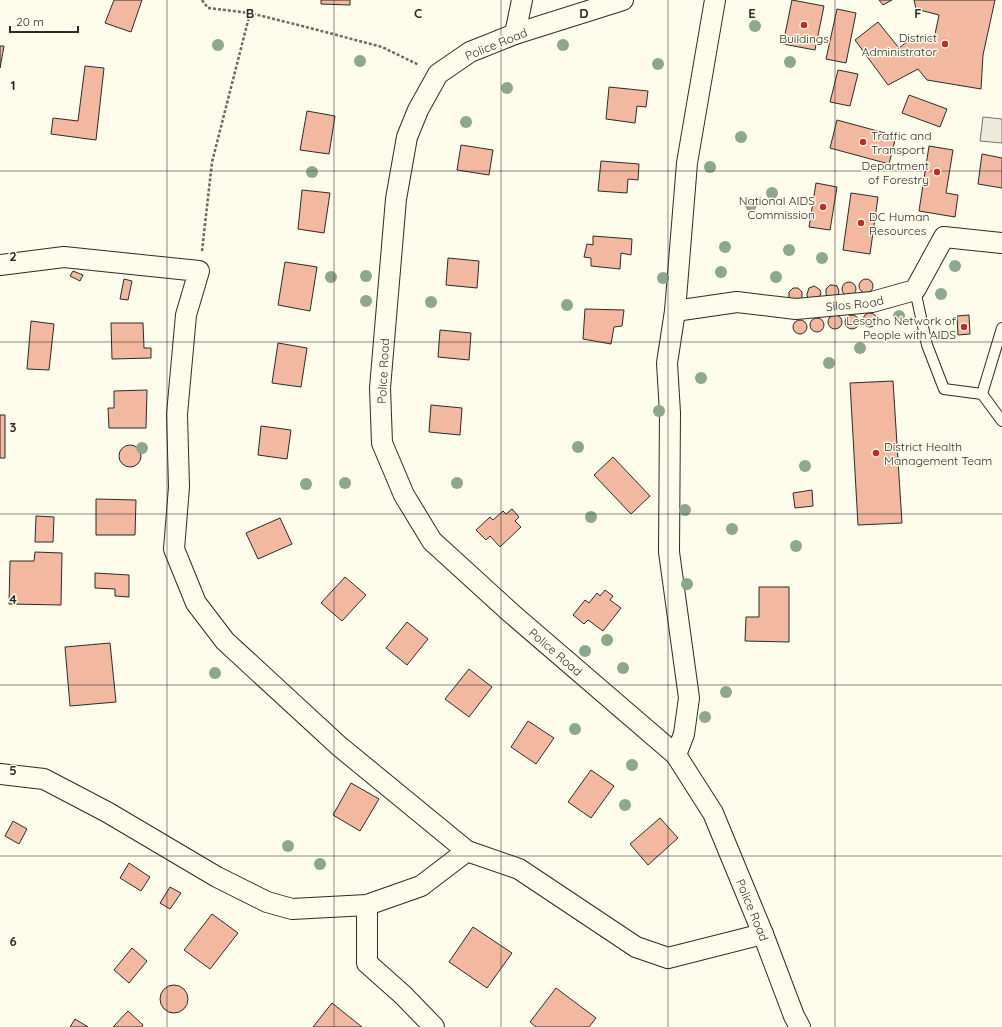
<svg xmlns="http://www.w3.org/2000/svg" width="1002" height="1027" font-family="Quicksand,sans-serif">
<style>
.parking{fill:#eceadb;stroke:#74746e}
.building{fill:#f2b8a0;stroke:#2b2b2b}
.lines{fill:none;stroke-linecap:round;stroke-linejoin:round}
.service-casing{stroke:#2b2b2b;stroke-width:12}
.minor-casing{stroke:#2b2b2b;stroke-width:22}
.path{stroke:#6a6964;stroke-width:2.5;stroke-dasharray:3 2;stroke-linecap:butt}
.service{stroke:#fdfbea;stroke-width:10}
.minor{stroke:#fdfbea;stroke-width:20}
.tree{fill:#8ea78a}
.grid{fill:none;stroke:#2b2b2b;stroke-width:1;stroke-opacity:0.55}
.poi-dot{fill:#c62828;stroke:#fdfbea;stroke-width:1.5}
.labels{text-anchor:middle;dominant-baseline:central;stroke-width:3;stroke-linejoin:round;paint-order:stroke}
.poi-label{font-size:12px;fill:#2b2b2b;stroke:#fdfbea;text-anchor:end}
.street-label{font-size:12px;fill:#2b2b2b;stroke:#fdfbea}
.grid-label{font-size:13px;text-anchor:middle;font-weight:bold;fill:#2b2b2b;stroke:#fdfbea;stroke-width:3;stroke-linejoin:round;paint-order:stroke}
</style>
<rect width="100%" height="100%" fill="#fdfbea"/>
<path class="parking" d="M983,117L1002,119V143L980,141Z"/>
<path class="building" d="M114,0H142L131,32L105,23Z
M321,0H350V5L321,4Z
M792,0L824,6L815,50L783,44Z
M879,0H892L883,5Z
M914,0H995L983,55L981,89L927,80L918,69L888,85L855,40L878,22L899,48L912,38L934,39L939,15L916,9Z
M837,9L856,13L846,63L826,59Z
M0,46H4L0,68Z
M85,66L104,68L96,140L51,134L53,118L78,121Z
M838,70L858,74L850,106L830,102Z
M609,87L648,91L646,107L637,106L635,123L606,119Z
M909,95L947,109L940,127L902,113Z
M307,111L335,116L329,154L300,150Z
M837,120L896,136L889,164L830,148Z
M461,145L493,150L489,175L457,170Z
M929,146L953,150L946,193L958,195L955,217L919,211Z
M982,154L1002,158V188L978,184Z
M601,161L639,164L638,180L628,179L627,193L598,191Z
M816,183L837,187L830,230L809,227Z
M302,190L330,193L324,233L298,229Z
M851,193L878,197L870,254L843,250Z
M593,236L632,239L631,255L621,253L620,269L591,266V258L584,257L587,244L593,245Z
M448,258L479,261L477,288L446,285Z
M285,262L317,267L310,311L278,305Z
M73,271L83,275L80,281L70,276Z
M124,279L132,281L128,300L120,299Z
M859 286a7 7 0 1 1 14 0a7 7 0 1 1-14 0Z
M842 289a7 7 0 1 1 14 0a7 7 0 1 1-14 0Z
M830,285H832L837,286L839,291L838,296L828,297L826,294V289Z
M814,286L816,287L820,290L821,293L819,298H809L807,296V294L809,288Z
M793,288H798L802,292V297L801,299L791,300L789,298V292Z
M585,309L624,310L622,326L614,327L611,344L583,339Z
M863 320a7 7 0 1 1 14 0a7 7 0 1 1-14 0Z
M969,315L970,334L958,335L957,316Z
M828 322a7 7 0 1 1 14 0a7 7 0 1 1-14 0Z
M845 322a7 7 0 1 1 14 0a7 7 0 1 1-14 0Z
M810 325a7 7 0 1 1 14 0a7 7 0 1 1-14 0Z
M793 327a7 7 0 1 1 14 0a7 7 0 1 1-14 0Z
M31,321L54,324L49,370L27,369Z
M111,323H143L144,348H151V358L112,359Z
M440,330L471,333L469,360L438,357Z
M278,343L307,348L301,387L272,383Z
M893,381L902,523L858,525L850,383Z
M147,390L146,428H109L108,408H114V391Z
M431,405L462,408L460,435L429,432Z
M0,415H5V458H0Z
M261,426L291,430L287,459L258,455Z
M119 456a11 11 0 1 1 22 0a11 11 0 1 1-22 0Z
M613,457L650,496L631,514L594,475Z
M812,490L813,506L795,508L793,493Z
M96,499L136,500L135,535H96Z
M512,509L519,517L515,521L521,527L500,547L490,536L486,540L476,530L490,517L493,520L503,511L506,514Z
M36,516L54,517L53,542H35Z
M280,518L292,544L258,559L246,533Z
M35,552L62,553L61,605L9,604L10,561H34Z
M95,573L129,575V597L115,596V589L95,588Z
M345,577L366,595L342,621L321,603Z
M759,587H789V642L745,641L746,617H759Z
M605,590L613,596L610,600L621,608L603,631L588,620L584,624L573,615L585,600L589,603L597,593L600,596Z
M407,622L428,639L407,665L386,648Z
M110,643L116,702L70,706L65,647Z
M469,669L492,687L469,717L445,699Z
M528,721L554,738L536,764L511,747Z
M591,770L614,786L591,818L568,802Z
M351,783L379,799L360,831L333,815Z
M660,818L678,838L648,865L630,844Z
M13,821L27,829L19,844L5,836Z
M129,863L150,877L141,891L120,878Z
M170,887L181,893L170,909L160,903Z
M212,914L238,933L210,969L184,950Z
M473,927L512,953L487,988L449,962Z
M132,948L147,961L129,983L114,970Z
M160 999a14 14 0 1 1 28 0a14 14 0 1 1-28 0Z
M556,988L596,1018L589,1027H536L530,1022Z
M332,1003L362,1027H313Z
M128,1011L143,1025L142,1027H113Z
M75,1019L88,1027H70Z"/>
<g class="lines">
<g class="service-casing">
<path id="service" d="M915,290L927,345L944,389L982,394L1002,421
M982,394L1002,328"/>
</g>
<g class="minor-casing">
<g id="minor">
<path id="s1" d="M623,0L515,34L470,52L438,74L418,110L407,137L396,199L380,388L382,443L404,495L432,541L511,613L676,755L713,813L763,934L794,1016L800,1027"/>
<path d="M515,34L522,0"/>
<path d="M0,265L64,257L199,271L186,315L177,414L179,487L174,549L196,603L225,641L339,746L467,851L519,869L636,947L668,958L763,934"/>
<path id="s2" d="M675,311L737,302L796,309L872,302L915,290L944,237L1002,243"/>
<path d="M676,755L684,734L689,698L669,552L670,413L667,363L675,311L687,163L715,0"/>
<path d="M0,774L44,779L107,812L217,877L267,902L292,909L367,905L421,886L467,851"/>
<path d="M367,905V963L403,995L434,1027"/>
</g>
</g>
<path class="path" d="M202,0L208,8L250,13L314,29L382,47L419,65
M202,251L212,162L250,13"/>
<use href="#service" class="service"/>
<use href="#minor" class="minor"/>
</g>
<g class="tree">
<circle cx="755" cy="26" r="6"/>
<circle cx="218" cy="45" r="6"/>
<circle cx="563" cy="45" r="6"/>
<circle cx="360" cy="61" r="6"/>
<circle cx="790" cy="62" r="6"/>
<circle cx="658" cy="64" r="6"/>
<circle cx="507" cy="88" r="6"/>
<circle cx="466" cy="122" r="6"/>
<circle cx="741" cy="137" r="6"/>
<circle cx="710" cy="167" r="6"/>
<circle cx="312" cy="172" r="6"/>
<circle cx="772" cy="193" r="6"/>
<circle cx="751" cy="205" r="6"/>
<circle cx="725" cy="247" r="6"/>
<circle cx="789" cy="250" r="6"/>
<circle cx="822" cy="258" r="6"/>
<circle cx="955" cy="266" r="6"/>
<circle cx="721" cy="272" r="6"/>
<circle cx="366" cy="276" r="6"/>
<circle cx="331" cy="277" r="6"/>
<circle cx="776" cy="277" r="6"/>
<circle cx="663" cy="278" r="6"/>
<circle cx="941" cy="294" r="6"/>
<circle cx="366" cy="301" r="6"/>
<circle cx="431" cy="302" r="6"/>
<circle cx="567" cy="305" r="6"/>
<circle cx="899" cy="316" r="6"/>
<circle cx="860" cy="348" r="6"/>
<circle cx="829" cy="363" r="6"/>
<circle cx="701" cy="378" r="6"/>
<circle cx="659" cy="411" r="6"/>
<circle cx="578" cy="447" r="6"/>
<circle cx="142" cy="448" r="6"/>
<circle cx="805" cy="466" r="6"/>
<circle cx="345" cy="483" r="6"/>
<circle cx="457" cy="483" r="6"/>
<circle cx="306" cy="484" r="6"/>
<circle cx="685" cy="510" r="6"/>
<circle cx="591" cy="517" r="6"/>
<circle cx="732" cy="529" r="6"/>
<circle cx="796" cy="546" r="6"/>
<circle cx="687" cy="584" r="6"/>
<circle cx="607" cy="640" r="6"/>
<circle cx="585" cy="651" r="6"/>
<circle cx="623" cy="668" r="6"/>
<circle cx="215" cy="673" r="6"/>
<circle cx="726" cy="692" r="6"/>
<circle cx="705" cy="717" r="6"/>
<circle cx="575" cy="729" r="6"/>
<circle cx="632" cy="765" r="6"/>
<circle cx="625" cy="805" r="6"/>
<circle cx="288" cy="846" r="6"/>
<circle cx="320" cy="864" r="6"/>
</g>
<path class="grid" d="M167,0V1027M334,0V1027M501,0V1027M668,0V1027M835,0V1027M0,171H1002M0,342H1002M0,514H1002M0,685H1002M0,856H1002"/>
<g class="poi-dot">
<circle cx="804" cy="25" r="4"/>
<circle cx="945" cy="44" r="4"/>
<circle cx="863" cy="142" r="4"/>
<circle cx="937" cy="172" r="4"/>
<circle cx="823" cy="207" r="4"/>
<circle cx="861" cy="223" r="4"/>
<circle cx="964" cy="327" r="4"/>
<circle cx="876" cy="453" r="4"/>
</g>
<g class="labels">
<g class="poi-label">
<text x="937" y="37">District<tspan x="937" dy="14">Administrator</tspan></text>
<text x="804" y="38" text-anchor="middle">Buildings</text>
<text x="871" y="135" text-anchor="start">Traffic and<tspan x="871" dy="14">Transport</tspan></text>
<text x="929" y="165">Department<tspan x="929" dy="14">of Forestry</tspan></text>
<text x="815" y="200">National AIDS<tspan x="815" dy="14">Commission</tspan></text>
<text x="869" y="216" text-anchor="start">DC Human<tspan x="869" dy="14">Resources</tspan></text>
<text x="956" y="320">Lesotho Network of<tspan x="956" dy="14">People with AIDS</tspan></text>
<text x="884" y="446" text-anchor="start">District Health<tspan x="884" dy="14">Management Team</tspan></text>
</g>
<g class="street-label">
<text transform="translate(496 44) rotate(-22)">Police Road</text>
<text stroke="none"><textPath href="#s2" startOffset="181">Silos Road</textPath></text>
<text transform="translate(383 371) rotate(-87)">Police Road</text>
<text stroke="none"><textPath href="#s1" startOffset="855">Police Road</textPath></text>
<text stroke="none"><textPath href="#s1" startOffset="1187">Police Road</textPath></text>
</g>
</g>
<g class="grid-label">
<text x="250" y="18">B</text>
<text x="418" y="18">C</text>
<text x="584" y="18">D</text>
<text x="752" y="18">E</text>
<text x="918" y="18">F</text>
<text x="13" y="90">1</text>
<text x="13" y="261">2</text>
<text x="13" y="432">3</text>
<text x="13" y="604">4</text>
<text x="13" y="775">5</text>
<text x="13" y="946">6</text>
</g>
<path d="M10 26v6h68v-6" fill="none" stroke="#2b2b2b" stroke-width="2"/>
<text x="16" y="26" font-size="12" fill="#2b2b2b" stroke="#fdfbea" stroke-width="3" paint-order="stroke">20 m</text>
</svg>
